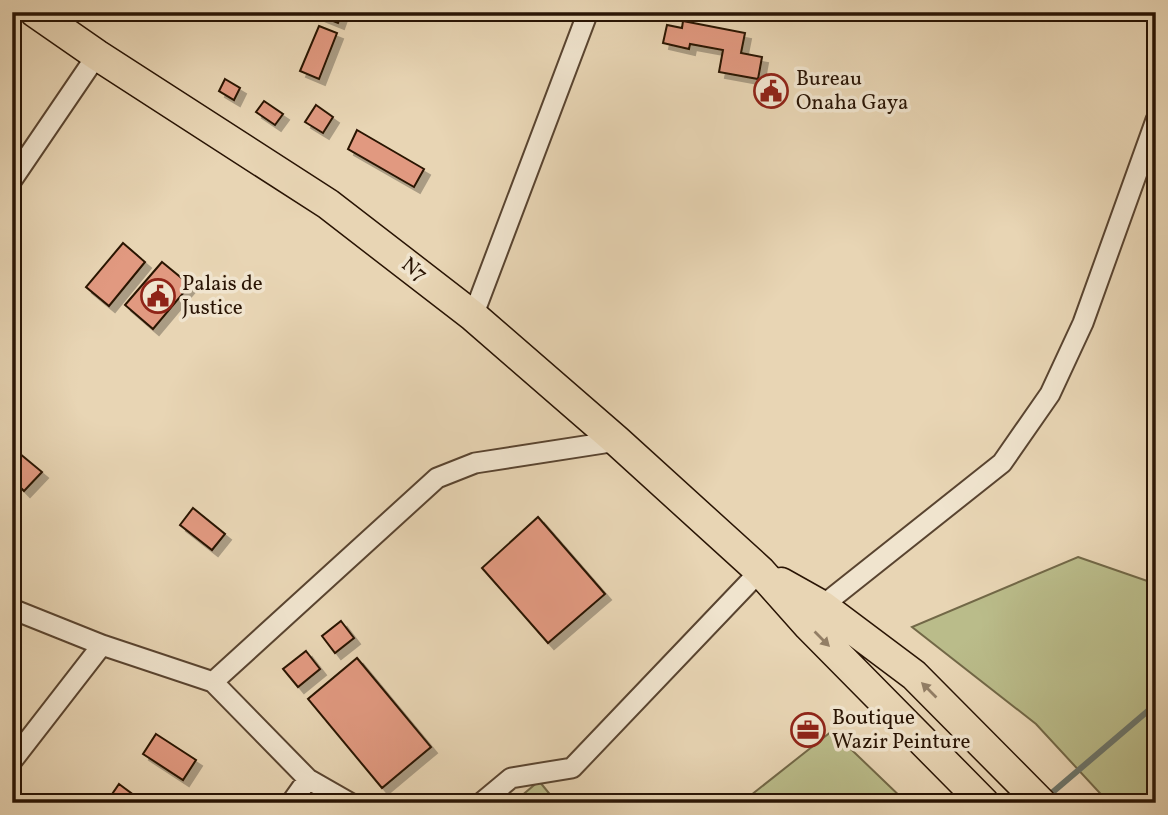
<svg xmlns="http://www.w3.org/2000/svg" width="1168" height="815" font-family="Vollkorn,serif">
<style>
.green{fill:#babc8a;stroke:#726847;stroke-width:2}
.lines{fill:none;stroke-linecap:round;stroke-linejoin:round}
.stream{stroke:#6c766c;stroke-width:6}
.building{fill:#e19980;stroke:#291404;stroke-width:2;filter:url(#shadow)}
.minor-casing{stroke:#594430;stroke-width:23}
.primary-casing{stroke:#291404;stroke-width:33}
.minor{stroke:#f0e4ce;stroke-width:19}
.primary{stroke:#e8d5b4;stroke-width:30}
.oneway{fill:#927e65}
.labels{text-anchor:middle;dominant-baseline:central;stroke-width:7;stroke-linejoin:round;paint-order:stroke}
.poi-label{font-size:21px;fill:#291404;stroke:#f0e4ce;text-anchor:start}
.street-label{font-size:21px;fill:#291404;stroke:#f0e4ce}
</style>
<defs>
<filter id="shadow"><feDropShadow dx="6" dy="6" stdDeviation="0" flood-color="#0004"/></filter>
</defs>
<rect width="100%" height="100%" fill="#e8d5b4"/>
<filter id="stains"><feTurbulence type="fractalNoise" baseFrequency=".00286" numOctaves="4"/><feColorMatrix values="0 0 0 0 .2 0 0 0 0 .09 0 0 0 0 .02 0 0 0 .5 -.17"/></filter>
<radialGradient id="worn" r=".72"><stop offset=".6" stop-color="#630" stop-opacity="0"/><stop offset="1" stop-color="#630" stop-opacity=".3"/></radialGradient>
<path class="green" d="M1078,557L1156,584V803H1109L1036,724L912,627Z
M832,731L907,803H741Z
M539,781L557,803H513Z"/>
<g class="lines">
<path class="stream" d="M1047,797L1156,704"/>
</g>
<path class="building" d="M311,12H342L338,23Z
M683,21L745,33L741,53L762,57L758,79L719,72L723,50L690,44L689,49L663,43L667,25L682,28Z
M319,26L337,33L319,79L300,71Z
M225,79L240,88L234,100L219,91Z
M264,101L283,114L275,125L256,112Z
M316,105L333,117L323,133L305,122Z
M357,130L424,169L414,187L348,149Z
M123,243L145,262L109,306L86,287Z
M162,262L190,285L153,329L125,305Z
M19,453L42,472L24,491L12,479V463Z
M193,508L225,534L212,550L180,525Z
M538,517L605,594L548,643L482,568Z
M341,621L354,638L335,653L322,636Z
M306,651L320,669L298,687L283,669Z
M357,658L431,747L382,788L308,699Z
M156,734L196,760L183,780L143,754Z
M119,784L135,796L129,803H106Z"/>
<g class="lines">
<g class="minor-casing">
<path id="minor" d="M12,180L97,55
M473,316L588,12
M822,606L1002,463L1050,394L1083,323L1156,120
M12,609L102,645L213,682L308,779L350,803
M213,682L437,478L475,463L617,441
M12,761L102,645
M291,803L308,779
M481,803L511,778L572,768L760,571"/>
</g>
<g class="primary-casing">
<path id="primary" d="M35,12L97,55L328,204L473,316L617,441L760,571L809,626L984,803
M781,583L822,606L914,675L1041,803"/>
</g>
<use href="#minor" class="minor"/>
<use href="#primary" class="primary"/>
</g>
<defs><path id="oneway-solid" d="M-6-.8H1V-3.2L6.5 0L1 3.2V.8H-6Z" transform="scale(1.75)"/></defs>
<g class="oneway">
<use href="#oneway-solid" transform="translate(822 639) rotate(45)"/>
<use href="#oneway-solid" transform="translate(929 690) rotate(-135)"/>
</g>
<defs>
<g id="civic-ring" transform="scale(1.75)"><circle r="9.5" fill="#f0e4ce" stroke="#8f2418" stroke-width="1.5"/><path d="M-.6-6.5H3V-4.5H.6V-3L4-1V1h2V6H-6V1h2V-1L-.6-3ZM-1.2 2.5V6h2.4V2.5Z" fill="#8f2418"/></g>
<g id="office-ring" transform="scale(1.75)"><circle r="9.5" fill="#f0e4ce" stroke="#8f2418" stroke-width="1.5"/><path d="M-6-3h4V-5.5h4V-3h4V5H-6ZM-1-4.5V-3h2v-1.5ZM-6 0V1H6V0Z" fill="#8f2418"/></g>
</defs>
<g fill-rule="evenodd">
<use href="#civic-ring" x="771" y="91"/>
<use href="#civic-ring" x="158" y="296"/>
<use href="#office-ring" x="808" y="730"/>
</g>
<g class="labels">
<g class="poi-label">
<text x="796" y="79">Bureau<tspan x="796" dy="24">Onaha Gaya</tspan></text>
<text x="182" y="284">Palais de<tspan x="182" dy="24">Justice</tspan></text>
<text x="832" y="718">Boutique<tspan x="832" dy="24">Wazir Peinture</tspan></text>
</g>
<g class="street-label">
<text transform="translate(414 270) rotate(38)">N7</text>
</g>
</g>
<rect width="1168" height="815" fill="none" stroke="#e8d5b4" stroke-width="42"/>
<rect x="14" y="14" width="1140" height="787" fill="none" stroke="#291404" stroke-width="3.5"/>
<rect x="21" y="21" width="1126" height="773" fill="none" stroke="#291404" stroke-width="2"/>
<rect width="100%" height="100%" filter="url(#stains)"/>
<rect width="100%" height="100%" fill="url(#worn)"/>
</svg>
